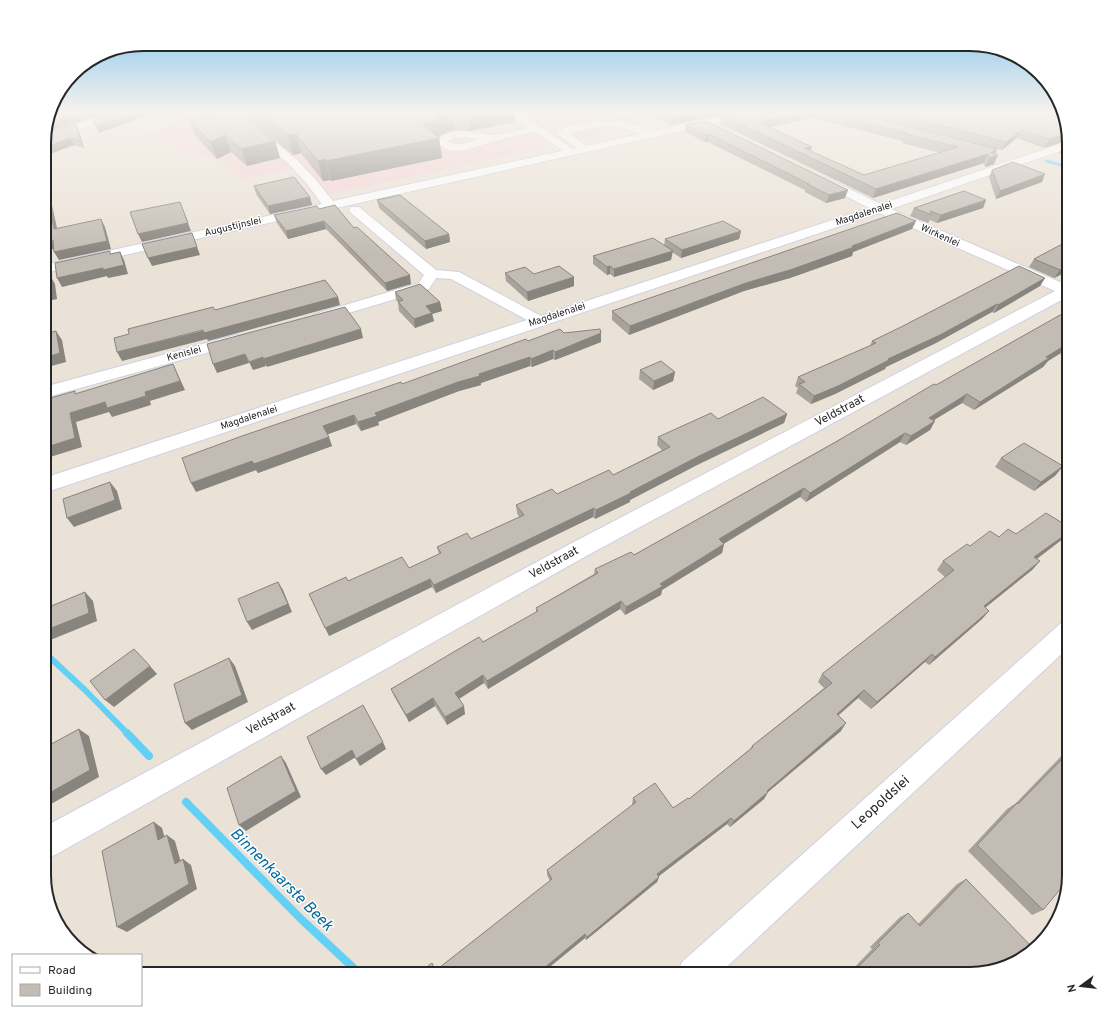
<svg xmlns="http://www.w3.org/2000/svg" width="1113" height="1018" font-family="Overpass,sans-serif">
<style>
.medical{fill:#f3d3d5}
.lines{fill:none;stroke-linecap:round;stroke-linejoin:round}
.stream-far2{stroke:#63d0f5;stroke-width:3}
.stream-far1{stroke:#63d0f5;stroke-width:6}
.stream{stroke:#63d0f5;stroke-width:8}
.minor-casing{stroke:#cdd1e2;stroke-width:2}
.minor{fill:#fff;fill-rule:evenodd}
.wall{fill:#a7a29b;fill-rule:evenodd}
.shaded-wall{fill:#88847e}
.building{fill:#c2bcb4;stroke:#88847e}
.labels{text-anchor:middle;dominant-baseline:central;stroke-width:3;stroke-linejoin:round;paint-order:stroke}
.far-street-label{font-size:10px;fill:#272727;stroke:#fff}
.street-label{font-size:12px;fill:#272727;stroke:#fff}
.near-street-label{font-size:14px;fill:#272727;stroke:#fff}
.near-water-label{font-size:16px;font-style:italic;fill:#066b9d;stroke:#fff}
.rim{fill:none;stroke:#272727;stroke-width:2}
</style>
<rect width="100%" height="100%" fill="#ebe2d7"/>
<path class="medical" d="M205,112L225,115L233,112H618L644,125L314,198L292,169L242,179L216,158L139,138Z"/>
<g class="lines">
<path class="stream-far2" d="M1046,161L1069,167"/>
<path class="stream-far1" d="M44,652L85,690L128,734"/>
<path class="stream" d="M127,733L149,756
M186,802L300,918L360,974"/>
<g class="minor-casing">
<path id="minor" d="M113,112H127L125,114L44,142V135Z
M237,112H248L244,117L296,159L315,179L333,201L562,151V150L535,132C522,135 509,137 495,141C479,145 451,160 437,142C449,124 474,134 492,135C503,135 517,130 528,128L506,112H518L573,149L577,148L557,134L563,128L596,121H619L653,131L740,112H758L753,115L44,273V265L322,204L307,184L288,163L235,119L233,117ZM611,126L624,128L640,134L586,146L569,134L589,128ZM464,137L479,139C469,143 458,147 448,141L454,138Z
M1069,141V148L891,209L1069,286V296L588,555L55,855L44,859V827L572,543L1055,291L879,213L44,493V478L527,320L451,279L436,278L429,289L325,320L320,322L315,320L312,317L315,314L419,283L424,275L351,213L349,210L351,207H359L436,270L459,272L541,316L869,208L818,182L816,180L818,178H826L881,204Z
M236,335L242,337L244,340L242,343L44,398V387Z
M1069,620V647L719,974H677L682,962L1060,624Z"/>
</g>
<use href="#minor" class="minor"/>
</g>
<path class="wall" d="M246,112H515V120L513,121L514,122L470,131L455,130L448,132L441,135L439,138L442,158L331,181L330,180L323,181L301,153L293,155L250,120L247,116Z
M646,112H733L672,125Z
M737,112H1063L1044,148L1017,138L1002,150L997,149L995,154L994,164L985,167L984,163L873,198L720,124L722,115ZM811,118L903,141L902,143L941,153L864,175L810,151L812,147L769,127Z
M189,118L275,141L280,158L247,166L231,152L217,159L195,135Z
M706,121L845,198L826,203L805,192V190L708,142H705L685,132L686,125Z
M76,124L79,131L84,148L74,145L47,155L44,154V136Z
M1069,143V156L1059,153L1064,144Z
M992,170L1042,182L996,199L989,177Z
M254,186L310,197L312,205L270,214L256,194Z
M377,200L449,234L450,242L426,249L379,208Z
M986,200L983,208L937,223L930,220L928,223L910,216L914,208Z
M319,209L354,228L411,284L387,291L326,229L288,239L277,223L274,215Z
M912,229L853,252L852,256L790,278L744,291L629,335L612,320V311Z
M741,231L739,239L681,258L672,252L671,260L614,277L610,274L607,275L593,264V256L664,246L665,239Z
M1069,243V279L1060,275L1054,278L1029,267L1034,259Z
M505,273L534,274L574,286L528,301L506,281Z
M1045,278L1040,286L994,313L992,312L936,343L886,367L885,369L835,394L811,404L796,393L798,388L795,386L798,377L870,346L872,341Z
M395,292L440,302L442,311L432,314L434,321L415,328L399,311L398,302L396,300Z
M1069,310V348L1048,361L1043,367L974,410L962,403L934,420L935,421L930,430L906,445L900,442L806,502L800,497L724,544L722,553L662,590L661,595L625,615L620,609L488,689L484,683L459,699L465,714L447,725L435,706L409,722L394,696L391,689L483,642L536,612V608L594,574L595,569L634,555L936,385Z
M564,333L601,342L555,360L553,359L532,367L530,366L481,383V385L459,391L378,422L379,425L361,431L356,424L327,434L332,446L258,473L256,470L196,492L402,384L528,341Z
M640,370L675,372L673,381L653,390L639,379Z
M787,414L784,423L697,465L630,500V502L613,510L595,519L593,517L436,593L432,587L329,636L348,581L409,568L439,554L437,547L471,539L519,517L517,513L516,505L557,494L613,475L662,450L657,445L658,437L718,419Z
M1001,458L1056,475L1034,491L995,467Z
M1069,527V533L1064,538L1037,559L1040,561L1032,570L985,608L989,611L982,619L929,665L925,662L871,709L858,698L838,716L841,731L768,792L764,799L730,827L727,824L659,876V877L657,882L586,940L585,938L541,974H420L435,967L436,970L550,881L547,875V870L633,805L632,804L633,798L673,808L689,799L750,749L752,746L824,688L818,682L822,674L945,577L937,570L943,561L970,546L999,537Z
M1069,748V875L1043,910L1032,915L968,851L1007,809L1016,803Z
M966,879L971,974H848L872,949L870,947L900,917L908,913L918,924L957,884Z"/>
<path class="shaded-wall" d="M85,112H108L45,133L47,124Z
M135,112H157L99,133L96,126Z
M450,112H453L455,130L448,132L441,135L439,138L442,158L331,181L326,161L422,124L446,113Z
M468,112H515V120L513,121L514,122L470,131Z
M697,112H733L672,125L673,117Z
M803,112H812L811,118L756,130L758,122Z
M76,124L79,131L84,148L80,141Z
M1021,130L1017,138L1002,150L1006,142Z
M1068,133L1069,140L1044,148L1049,139Z
M296,134L301,153L293,155L288,135Z
M709,134L708,142H705L706,135Z
M225,135L231,152L217,159L210,142Z
M70,138L74,145L47,155L44,150V148Z
M275,141L280,158L247,166L241,149Z
M812,147L809,155L804,148Z
M997,149L993,157L998,155L994,164L985,167L991,153Z
M988,154L984,163L873,198L876,189Z
M325,159L330,180L323,181L318,161Z
M44,166L50,196L59,237L54,229L45,189L44,182Z
M1045,174L1042,182L996,199L1000,191Z
M848,190L845,198L826,203L829,195Z
M310,197L312,205L270,214L268,206Z
M986,200L983,208L937,223L941,215Z
M180,202L191,231L142,242L138,234Z
M101,219L105,227L111,249L59,260L54,252Z
M324,221L326,229L288,239L286,231Z
M916,221L912,229L853,252L852,256L790,278L744,291L629,335L630,326L746,283L852,246Z
M741,231L739,239L681,258L682,250Z
M192,233L200,255L152,266L148,258Z
M449,234L450,242L426,249L425,241Z
M53,240L57,248L44,251V242Z
M673,251L671,260L614,277V269Z
M120,252L124,260L128,274L108,278L107,276L62,287L57,278Z
M610,266V274L607,275V267Z
M1065,267L1060,275L1054,278L1060,270Z
M50,275L55,284L57,299L44,302V292Z
M410,275L411,284L387,291L385,283Z
M574,277V286L528,301L527,292Z
M1045,278L1040,286L994,313L998,305Z
M338,297L340,305L208,341L207,339L122,361L117,352Z
M440,302L442,311L432,314L434,321L415,328L414,319L426,306Z
M997,304L992,312L936,343L886,367L885,369L835,394L811,404L814,396L888,359Z
M361,329L363,338L267,367L263,359Z
M56,331L62,340L66,362L44,368V358Z
M601,333V342L555,360V352Z
M1069,343V348L1048,361L1043,367L974,410L980,402L1046,357Z
M553,350V359L532,367L531,359Z
M245,354L249,363L217,373L213,364Z
M263,357L266,366L253,370L249,362Z
M530,357V366L481,383V385L459,391L378,422L379,425L361,431L358,422L375,413L479,374Z
M173,364L185,390L150,401L151,405L112,417L109,412L76,422L82,447L47,458L44,455V448L70,413L105,402L145,392Z
M675,372L673,381L653,390L654,381Z
M967,394L962,403L924,426L929,418Z
M787,414L784,423L697,465L630,500V502L595,519L596,510L630,492L699,456Z
M354,415L356,424L326,435L323,426Z
M935,421L930,430L906,445L911,436Z
M905,433L900,442L806,502L810,493Z
M329,437L332,446L258,473L256,470L196,492L191,483L252,461Z
M1063,466L1056,475L1034,491L1041,482Z
M110,482L117,491L122,509L74,527L67,518Z
M804,488L800,497L716,548L719,539Z
M594,508L593,517L436,593L434,585Z
M1069,532V533L1064,538L1027,566L1034,557Z
M724,544L722,553L662,590L661,595L625,615L626,607L660,584Z
M1040,561L1032,570L976,615L984,606Z
M430,579L432,587L329,636L325,628Z
M278,582L283,590L292,612L252,630L247,622Z
M85,592L93,601L97,621L48,641L44,637V631Z
M621,601L620,609L488,689L487,681Z
M989,611L982,619L929,665L935,657Z
M932,654L925,662L871,709L877,702Z
M229,658L235,666L248,702L192,730L185,723Z
M150,666L157,674L114,707L105,700Z
M483,675L484,683L457,700L455,693Z
M864,690L858,698L831,721L837,714Z
M433,698L435,706L409,722L406,715Z
M464,706L465,714L447,725L445,717Z
M846,723L841,731L768,792L764,799L730,827L734,821L767,791Z
M79,729L89,736L99,777L44,808V796Z
M383,742L386,749L360,766L356,759Z
M352,750L356,757L326,775L321,769Z
M281,756L286,763L301,797L246,831L239,825Z
M731,818L727,824L655,879L657,874Z
M154,822L162,828L167,846L158,840Z
M167,835L175,841L183,870L175,864Z
M183,859L191,865L197,889L127,932L117,927Z
M659,877L657,882L586,940L587,937Z
M585,934V938L541,974H537Z"/>
<path class="building" d="M58,112H85L47,124L50,115Z
M113,112H135L96,126L93,119Z
M220,112H238L275,141L241,149L225,135L210,142L189,118Z
M258,112H450L446,113L439,116L433,122L422,124L439,138L326,161L325,159L318,161L296,134L288,135Z
M662,112H697L673,117Z
M738,112H803L758,122L812,147L804,148L864,175L958,147L905,134L907,133L822,112H854L997,149L991,153L998,155L989,158L988,154L876,189L722,115Z
M888,112H1063L1068,133L1049,139L1021,130L1006,142Z
M706,121L848,190L829,195L807,184H809L709,134L706,135L686,125Z
M76,124L80,141L70,138L44,148V135Z
M1069,143V146L1064,144Z
M1013,162L1045,174L1000,191L992,170Z
M294,177L310,197L268,206L254,186Z
M44,182L54,229L101,219L107,241L54,252L53,240L44,242Z
M964,191L986,200L941,215L930,211L932,215L914,208Z
M400,195L449,234L425,241L377,200Z
M180,202L188,223L138,234L130,212Z
M335,205L354,228L357,227L410,275L385,283L324,221L286,231L274,215L317,206L319,209Z
M897,213L916,221L852,246L854,247L793,269L746,283L630,326L612,311L888,216Z
M723,221L741,231L682,250L665,239Z
M192,233L197,247L148,258L142,244Z
M653,238L673,251L614,269L610,266L607,267L593,256Z
M1066,242L1069,243V269L1065,267L1060,270L1034,259Z
M110,251V254L120,252L124,265L103,270V268L57,278L55,263Z
M559,266L574,277L527,292L505,273L525,267L534,274Z
M1019,266L1045,278L998,305L997,304L940,335L888,359L889,360L838,386L814,396L799,384L805,382L798,377L876,343L872,341L901,327Z
M50,275L52,290L44,292V276Z
M325,280L338,297L204,333L203,330L117,352L114,338L129,334L128,329L213,307L215,310Z
M420,284L440,302L426,306L432,313L414,319L398,302L403,300L395,292Z
M345,307L361,329L263,359V357L249,362L245,354L213,364L207,344Z
M1069,310V343L1046,357L1049,358L980,402L967,394L929,418L935,421L911,436L905,433L810,493L804,488L719,539L724,544L660,584L663,586L626,607L621,601L487,681L483,675L455,693L464,706L445,717L433,698L406,715L391,689L479,637L483,642L538,611L536,608L598,573L595,569L631,552L634,555L834,443L934,384L936,385Z
M560,329L564,333L600,329L601,333L555,352L553,350L531,359L530,357L479,374L480,376L458,382L375,413L377,416L358,422L354,415L323,426L329,437L254,464L252,461L191,483L182,458L242,436L401,382L402,384L526,339L528,341Z
M56,331L60,353L44,358V334Z
M661,361L675,372L654,381L640,370Z
M173,364L180,381L145,392L146,396L107,408L105,402L70,413L75,438L44,448V400L75,391V394Z
M763,397L787,414L699,456L630,492L631,493L596,510L594,508L434,585L430,579L325,628L309,594L346,577L348,581L402,557L409,568L441,553L437,547L467,533L471,539L524,515L516,505L552,489L557,494L609,470L613,475L670,447L658,437L711,413L718,419Z
M1024,443L1063,466L1041,482L1001,458Z
M110,482L115,500L67,518L63,499Z
M1046,513L1069,527V532L1034,557L1040,561L984,606L989,611L935,657L932,654L877,702L864,690L837,714L846,723L767,791L768,792L734,821L731,818L657,874L659,877L587,937L585,934L537,974H420L419,973L432,963L435,971L552,879L547,870L636,802L633,798L655,783L673,808L688,798L689,799L753,747L752,746L832,683L822,674L954,570L943,561L967,544L970,546L990,531L999,537L1008,529L1016,534Z
M278,582L288,604L247,622L238,599Z
M85,592L89,613L44,631V609Z
M134,649L150,666L105,700L90,681Z
M229,658L242,695L185,723L174,684Z
M363,705L383,742L356,759L352,750L321,769L307,737Z
M79,729L90,770L44,796V748Z
M1069,752V875L1068,880L1043,910L977,845L1017,803L1018,804Z
M281,756L296,791L239,825L227,788Z
M154,822L158,840L167,835L175,864L183,859L189,884L117,927L102,851Z
M966,879L1033,948L1031,951L1008,967L971,974H851L880,945L878,943L908,913L920,926Z"/>
<linearGradient id="sky" x2="0" y2="1"><stop stop-color="#73bfed"/><stop offset="0.44" stop-color="#f6f2ed"/><stop offset="1" stop-color="#f6f2ed" stop-opacity="0"/></linearGradient>
<rect width="1113" height="254" fill="url(#sky)"/>
<g class="labels">
<g class="far-street-label">
<text transform="translate(864 214) rotate(-18)">Magdalenalei</text>
<text transform="translate(233 227) rotate(-13)">Augustijnslei</text>
<text transform="translate(940 236) rotate(24)">Wirkenlei</text>
<text transform="translate(557 315) rotate(-18)">Magdalenalei</text>
<text transform="translate(184 354) rotate(-15)">Kenislei</text>
<text transform="translate(249 418) rotate(-18)">Magdalenalei</text>
</g>
<g class="street-label">
<text transform="translate(840 411) rotate(-28)">Veldstraat</text>
<text transform="translate(554 563) rotate(-29)">Veldstraat</text>
<text transform="translate(271 719) rotate(-29)">Veldstraat</text>
</g>
<g class="near-street-label">
<text transform="translate(881 803) rotate(-42)">Leopoldslei</text>
</g>
<g class="near-water-label">
<text transform="translate(281 880) rotate(45)">Binnenkaarste Beek</text>
</g>
</g>
<path d="M0 0H1113V1018H0ZM143 51H970A92 92 0 0 1 1062 143V875A92 92 0 0 1 970 967H143A92 92 0 0 1 51 875V143A92 92 0 0 1 143 51Z" fill="#fff" fill-rule="evenodd"/>
<path class="rim" d="M143 51H970A92 92 0 0 1 1062 143V875A92 92 0 0 1 970 967H143A92 92 0 0 1 51 875V143A92 92 0 0 1 143 51Z"/>
<rect x="12" y="954" width="130" height="52" fill="#ffffff" stroke="#a9a9a9"/>
<rect x="20" y="967" width="20" height="6" fill="#ffffff" stroke="#a9a9a9"/>
<text x="48" y="974" font-size="12" fill="#272727">Road</text>
<rect x="20" y="984" width="20" height="12" fill="#c2bcb4" stroke="#a9a9a9"/>
<text x="48" y="994" font-size="12" fill="#272727">Building</text>
<g transform="translate(1081 986) rotate(255)" stroke="#ffffff" stroke-width="3" paint-order="stroke">
<path d="M0-3L7 15L0 10L-7 15Z" fill="#272727"/>
<text y="-6" font-size="11" font-weight="bold" text-anchor="middle" fill="#272727">N</text>
</g>
</svg>
